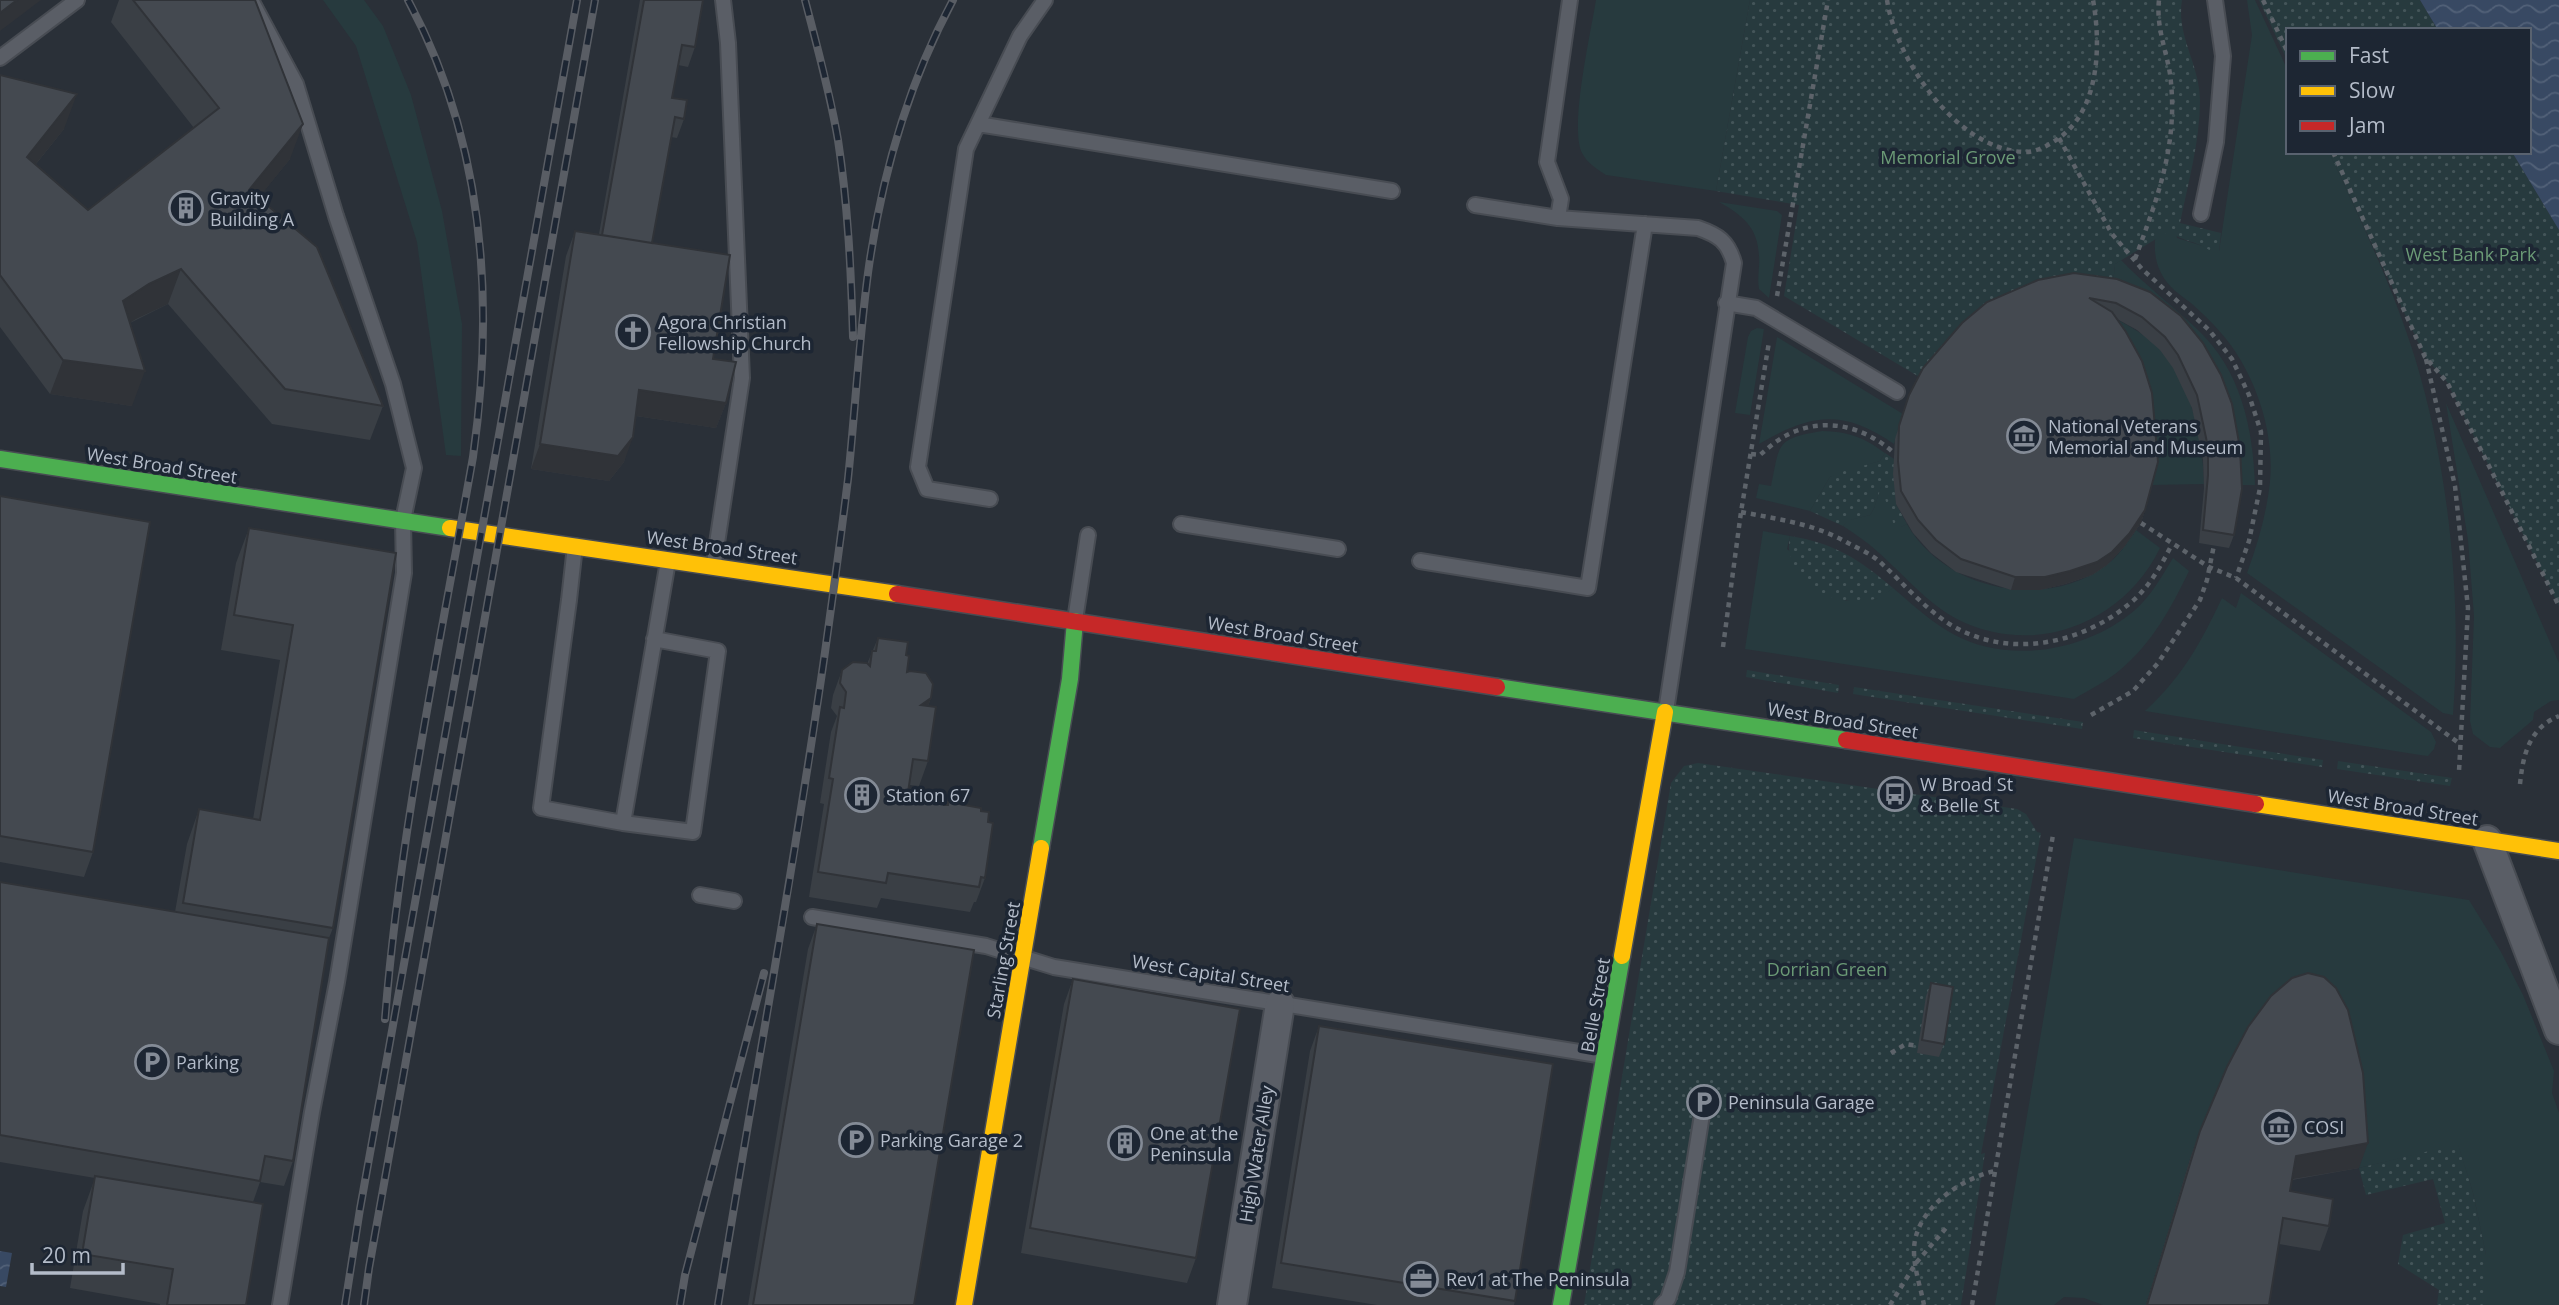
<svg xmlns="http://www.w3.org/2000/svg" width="2559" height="1305" font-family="'Open Sans',sans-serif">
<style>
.grass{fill:#273a3e}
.park{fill:url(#park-dots)}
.water{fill:url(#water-waves)}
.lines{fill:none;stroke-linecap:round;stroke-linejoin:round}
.lane-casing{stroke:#484c53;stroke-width:18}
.street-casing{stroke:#484c53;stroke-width:32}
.fast-casing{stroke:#484c53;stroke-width:19}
.slow-casing{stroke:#484c53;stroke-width:19}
.jam-casing{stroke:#484c53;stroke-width:19}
.path{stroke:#5d636a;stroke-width:4.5;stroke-dasharray:5 5;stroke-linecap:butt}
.lane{stroke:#5a5e66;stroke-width:14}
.street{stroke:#5a5e66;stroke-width:28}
.fast{stroke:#4caf50;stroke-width:16}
.slow{stroke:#ffc107;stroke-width:16}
.jam{stroke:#c62828;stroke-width:16}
.rail-casing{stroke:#595d64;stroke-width:8}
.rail{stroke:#1d2633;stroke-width:5;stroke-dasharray:16;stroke-linecap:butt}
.wall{fill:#3a3f45}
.shaded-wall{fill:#303338}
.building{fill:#444950;stroke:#303338;stroke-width:2}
.labels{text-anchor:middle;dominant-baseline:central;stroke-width:7;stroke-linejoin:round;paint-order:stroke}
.park-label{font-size:18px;fill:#6b9a76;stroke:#1d2633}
.poi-label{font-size:18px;fill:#b4bcc9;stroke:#1d2633;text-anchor:start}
.street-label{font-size:18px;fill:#b4bcc9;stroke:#1d2633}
</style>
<defs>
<pattern id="park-dots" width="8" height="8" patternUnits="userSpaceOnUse" patternTransform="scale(1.75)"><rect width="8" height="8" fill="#273a3e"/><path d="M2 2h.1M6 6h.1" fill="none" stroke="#445559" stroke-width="1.8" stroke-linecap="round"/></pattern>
<pattern id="water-waves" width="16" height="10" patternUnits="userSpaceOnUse" patternTransform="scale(1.75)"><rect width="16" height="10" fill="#384963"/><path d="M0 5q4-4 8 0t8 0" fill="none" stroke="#526178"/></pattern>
</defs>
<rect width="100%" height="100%" fill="#2a3038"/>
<path class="grass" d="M323,0H364L383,26L411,95L442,211L462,324L461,456L446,455L417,242L356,46Z
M1596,0H1750L1716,191L1606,175C1597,169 1587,163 1582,153C1569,127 1591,32 1596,0Z
M2247,0H2255L2288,71V152H2329C2360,219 2393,287 2415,358C2449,470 2462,598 2453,715L2443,713L2247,573C2258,543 2267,512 2270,481C2275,431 2254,370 2221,333C2212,322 2201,312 2191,303C2179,294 2168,287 2161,273C2146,244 2162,210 2170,181L2177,238L2219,251L2252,35Z
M1719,202L1777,211L1782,215L1769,298L1759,289C1757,277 1760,267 1759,256C1758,227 1742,215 1719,202Z
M2121,260C2145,285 2172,305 2197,329C2241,370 2253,428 2255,485H2236L2228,417L2112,292L2115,264Z
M2111,316C2129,326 2147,335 2161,350C2192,386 2203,439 2204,484L2151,485Z
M1757,328L1764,329L1750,415L1735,413L1748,337L1751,331Z
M1777,337L1903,414L1894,444C1843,409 1812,413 1759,444Z
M2446,403L2559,663V700L2551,701L2534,712L2533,720L2500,748L2490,747L2473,734L2470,721L2474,616L2468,540Z
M1822,431C1850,432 1863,437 1885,453L1880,461L1830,477L1810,511L1756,498L1759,484L1771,486C1780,443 1775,439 1822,431Z
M1881,486L1901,527L1907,524C1944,590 2044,611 2105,566C2118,557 2127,543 2136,530L2160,548C2123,624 2033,659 1955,618C1926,602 1903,574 1878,552C1867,542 1855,534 1843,526L1849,520L1870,515L1874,508Z
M1763,531L1790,536L1787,549L1846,601L1876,599L1893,588C1912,604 1931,622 1953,634C2009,665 2087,651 2135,610C2151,596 2162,576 2173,558L2189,571C2171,608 2153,642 2120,670C2107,681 2089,690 2074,699L1745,649Z
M2241,593L2431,732L2436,742L2434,749L2428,756L2420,755L2145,711C2183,676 2200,644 2222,598L2236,608Z
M2074,838L2469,900L2501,952L2523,995L2554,1071L2552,1093L2559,1113V1305H2486V1255L2473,1193L2458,1145L2359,1168L2354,1098L2218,1092L2191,1156L2146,1305H2103L2084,1298L2064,1297L2054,1305H1995Z"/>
<path class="park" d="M1750,0H2182C2176,36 2200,65 2200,100C2200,141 2188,183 2180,223L2221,233L2219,251L2213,253C2200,241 2182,242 2169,231L2115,264L2112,292L1921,378L1784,296L1799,205L1716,191Z
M2259,0H2420L2438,30H2288V62Z
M2329,152H2512L2559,230V606L2447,382L2425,357Z
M1885,453L1894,459L1896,504L1907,524L1901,527L1894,525L1881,487L1874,508L1870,515L1850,520L1843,526L1810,511L1830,477L1841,472L1880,461Z
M1790,536C1834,543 1859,559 1893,588C1887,592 1881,598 1875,599C1834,610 1781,581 1790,536Z
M1747,670L1839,685L1838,693L1746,677Z
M1854,687L2083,722L2082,729L1853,694Z
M2134,730L2323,760L2322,767L2133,738Z
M2338,761L2452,778L2450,786L2337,769Z
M1698,763L2017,809L2026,814L2037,832L2041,833L1981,1154L1985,1153L1961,1305H1584L1671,783L1684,766Z
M2458,1144L2473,1193L2486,1255V1305H2437L2439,1290L2398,1264L2403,1235L2445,1223L2433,1179L2366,1195L2359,1168Z"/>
<path class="water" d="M2420,0H2559V230L2512,152H2529V30H2438Z
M0,1251L12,1253L6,1287L0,1286Z"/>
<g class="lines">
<g class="lane-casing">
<path id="lane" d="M251,0L296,84L336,216L393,384L414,468L403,520L404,573L337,982L312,1112L280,1305
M1570,0L1547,162L1561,199L1558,218L1698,228C1718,235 1728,241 1734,263L1666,711
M0,58L77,0
M978,124L1392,191
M1475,205L1558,218
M2201,214L2216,142L2223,56L2215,0
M1726,303L1756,308L1897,392
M990,499L927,489L918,467L966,149L1020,36L1045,0
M1181,524L1338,549
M575,546L569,600L541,808L623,823L668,561
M1420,561L1588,588L1645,224
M714,563L742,378L728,43L723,0
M1075,620L1088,535
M623,823L693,832L718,651L654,639
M700,895L734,901
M812,917L986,946L1054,967L1604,1056
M1662,1305L1668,1299L1677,1272L1704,1102"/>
</g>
<g class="street-casing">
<path id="street" d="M2487,840L2559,1030
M1232,1305L1280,1004"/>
</g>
<g class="fast-casing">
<path id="fast" d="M0,459L450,528
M1497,687L1846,740
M1041,848L1070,679L1075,621
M1561,1305L1622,956"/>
</g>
<g class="slow-casing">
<path id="slow" d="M450,528L897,594
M2256,804L2559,851
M1622,956L1665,712
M964,1305L1041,848"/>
</g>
<g class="jam-casing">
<path id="jam" d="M897,594L1497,687
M1846,740L2256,804"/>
</g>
<path class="path" d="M1887,0C1896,60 1958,151 2025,152C2037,152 2049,145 2059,138C2100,109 2101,44 2093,0
M2263,0L2288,53
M2059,138L2112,234L2142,269L2209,330L2232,359L2249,395L2261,432L2260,488L2249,541L2236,578
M2333,152L2425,357L2447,382L2559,606
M2135,259C2158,197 2179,142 2170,74C2166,49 2156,27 2159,0
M1777,296L1828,0
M2426,359L2455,486L2468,608L2459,771
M1751,454L1760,455C1768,448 1777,440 1787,435C1824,416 1864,426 1894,453
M1741,512C1778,519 1815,524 1848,543C1858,548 1871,554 1880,562C1903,583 1924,608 1951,625C2008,659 2080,645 2129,604C2149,588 2161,566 2172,544
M2141,523L2209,567L2236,578L2460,744
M1723,647L1741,512L1769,342
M2091,715L2133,691L2158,663L2200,600L2207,580L2214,545
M2520,784C2523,755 2529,728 2559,716
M1891,1053L1906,1044L1918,1046
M1890,1305L1916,1263L1946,1228
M1924,1305C1920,1284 1911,1261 1915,1240C1922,1205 1963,1178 1995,1171
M1972,1305L2053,835"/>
<use href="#lane" class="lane"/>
<use href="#street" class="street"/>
<use href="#fast" class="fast"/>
<use href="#slow" class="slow"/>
<use href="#jam" class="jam"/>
<g class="rail-casing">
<path id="rail" d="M805,0C817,46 830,93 838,140C848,205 851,271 853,337
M385,1019C400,830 440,644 473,457C495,301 484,141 408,0
M345,1305L360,1209L577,0
M364,1305L369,1268L595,0
M680,1305L685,1275L764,973
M718,1305C753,1087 794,870 825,652C833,594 841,537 848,479C855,411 859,341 868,273C881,178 908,84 953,0"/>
</g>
<use href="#rail" class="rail"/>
</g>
<path class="wall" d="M119,0H255L290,159L258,198L383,406L370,440L272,424L168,304L130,323L132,406L50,394L0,327V75L64,129L36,164L88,210L194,128L111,22Z
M640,0H703L695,47L688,67L678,65L672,98L684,119L677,138L671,137L652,243L713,359L726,403L716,428L636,416L624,462L609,481L531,469L566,256L575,231L599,234Z
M2038,280L2181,316L2234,535L2229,548L2199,543L2204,488L2203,460L2192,408L2173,368L2160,350L2137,330L2117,319L2145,510L2141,523L2124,547L2107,565L2092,575L2065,584L2040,590H2011L1956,572L1931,553L1913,533L1896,504L1893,474L1895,439L1909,395Z
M0,496L93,852L84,877L0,862Z
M249,528L396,553L333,928L329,938L293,1161L284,1186L260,1182L253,1202L246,1305H160V1304L70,1288L83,1211L95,1178L0,1162V882L175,912L187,844L199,809L253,819L280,660L221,650L236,563Z
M878,638L906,655L907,672L931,698L928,706V761L919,786L909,785L907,799L947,805L948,802L981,811L988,822L985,878L976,902H974L970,912L881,898L877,908L809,897L824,804L820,803L831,732L837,716L831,708L833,695L842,670L867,664Z
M817,924L914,1305H748L808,949Z
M1073,979L1196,1258L1187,1283L1021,1253L1064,1004Z
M1931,983L1944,1044L1939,1057L1917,1053L1926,996Z
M1319,1026L1515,1301L1514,1305H1377L1272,1288L1310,1051Z
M2200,1131L2359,1168L2292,1180L2290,1191L2329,1226L2320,1251L2279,1244L2269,1305H2146L2191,1156Z"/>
<path class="shaded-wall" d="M17,0H41L0,31V13Z
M77,94L64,129L14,191L27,157Z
M303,124L290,159L237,225L249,190Z
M181,269L168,304L136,319L110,336L123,301L149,284Z
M63,360L145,371L132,406L50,394Z
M639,390L726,403L716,428L630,415Z
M633,437L624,462L609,481L531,469L540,444Z
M2145,510L2141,523L2124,547L2107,565L2092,575L2065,584L2040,590H2011L2015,577Z
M931,698L922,722L921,705Z
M2368,1143L2359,1168L2287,1180L2296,1156Z"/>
<path class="building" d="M0,0H17L0,13Z
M133,0H255L303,124L249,190L317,247L383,406L285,389L181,269L149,284L123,301L145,371L63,360L0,275V75L77,94L27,157L88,210L219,108Z
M644,0H703L695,47L682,45L672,98L687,100L684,119L675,117L652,243L602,235Z
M575,231L730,255L713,359L736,362L726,403L639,390L633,437L618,456L540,444Z
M2074,273L2117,279L2150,292L2181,316L2203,343L2221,375L2232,404L2240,448L2242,489L2234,535L2203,530L2208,475V447L2197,395L2178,355L2165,337L2142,317L2116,303L2089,298L2112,312L2126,332L2142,361L2152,393L2158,462L2145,510L2129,534L2112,552L2097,562L2070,571L2045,577H2015L1961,559L1936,540L1918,520L1901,491L1898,461L1899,426L1909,395L1923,368L1962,323L1987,302L2038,280Z
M0,496L150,522L93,852L0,836Z
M249,528L396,553L333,928L183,903L199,809L260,820L293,625L234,615Z
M878,638L908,642L906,655L909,656L907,672L910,671L926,673L933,684L931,698L921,705L936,707L928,761L913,759L907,799L911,800L912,796L944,802V805H948V802L981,808V811L989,812L988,822L993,823L985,878L981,877L979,887L888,873L886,883L818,872L833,779L829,778L840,707L844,708L846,692L840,683L842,670L853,662L867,663L870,666L872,651H876Z
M0,882L329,938L293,1161L265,1156L260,1181L0,1135Z
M817,924L974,950L914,1305H753Z
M2308,973L2324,977L2336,988L2348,1010L2363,1073L2368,1143L2296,1156L2290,1191L2333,1199L2329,1226L2283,1218L2269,1305H2147L2200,1131L2227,1067L2248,1027L2271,996L2292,978Z
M1073,979L1240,1009L1196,1258L1030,1228Z
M1931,983L1953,987L1944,1044L1922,1040Z
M1319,1026L1553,1064L1515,1301L1281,1263Z
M95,1176L263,1204L246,1305H167L173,1269L82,1254Z"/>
<defs>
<g id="building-ring" transform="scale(1.75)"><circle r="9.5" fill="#1d2633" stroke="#848b96" stroke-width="1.5"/><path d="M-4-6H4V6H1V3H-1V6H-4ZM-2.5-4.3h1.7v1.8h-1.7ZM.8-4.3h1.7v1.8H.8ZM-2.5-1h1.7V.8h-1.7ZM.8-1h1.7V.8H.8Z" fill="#848b96"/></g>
<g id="church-ring" transform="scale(1.75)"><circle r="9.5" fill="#1d2633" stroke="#848b96" stroke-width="1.5"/><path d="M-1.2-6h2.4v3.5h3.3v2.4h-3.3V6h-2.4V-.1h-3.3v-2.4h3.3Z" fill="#848b96"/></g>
<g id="museum-ring" transform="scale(1.75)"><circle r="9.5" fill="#1d2633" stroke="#848b96" stroke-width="1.5"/><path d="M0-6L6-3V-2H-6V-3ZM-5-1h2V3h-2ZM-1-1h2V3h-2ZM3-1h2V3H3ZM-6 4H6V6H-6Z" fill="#848b96"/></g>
<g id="bus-ring" transform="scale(1.75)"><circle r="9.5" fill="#1d2633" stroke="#848b96" stroke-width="1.5"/><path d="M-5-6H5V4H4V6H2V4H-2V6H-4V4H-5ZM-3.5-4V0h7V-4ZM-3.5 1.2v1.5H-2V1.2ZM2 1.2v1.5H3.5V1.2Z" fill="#848b96"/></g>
<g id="parking-ring" transform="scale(1.75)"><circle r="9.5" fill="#1d2633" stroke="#848b96" stroke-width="1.5"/><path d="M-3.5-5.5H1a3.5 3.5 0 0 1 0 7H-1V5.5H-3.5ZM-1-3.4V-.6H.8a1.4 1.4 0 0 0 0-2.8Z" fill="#848b96"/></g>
<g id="office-ring" transform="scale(1.75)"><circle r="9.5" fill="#1d2633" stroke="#848b96" stroke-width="1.5"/><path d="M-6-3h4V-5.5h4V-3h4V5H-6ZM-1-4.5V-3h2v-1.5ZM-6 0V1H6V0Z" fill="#848b96"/></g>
</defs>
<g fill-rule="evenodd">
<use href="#building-ring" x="186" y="208"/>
<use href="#church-ring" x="633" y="332"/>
<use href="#museum-ring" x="2024" y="436"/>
<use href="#bus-ring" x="1895" y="794"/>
<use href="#building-ring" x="862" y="795"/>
<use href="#parking-ring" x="152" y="1062"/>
<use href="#parking-ring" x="1704" y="1102"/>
<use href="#museum-ring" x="2279" y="1127"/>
<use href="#parking-ring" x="856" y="1140"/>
<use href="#building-ring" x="1125" y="1143"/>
<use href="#office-ring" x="1421" y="1279"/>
</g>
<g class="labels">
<g class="park-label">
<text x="1948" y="157">Memorial Grove</text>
<text x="2471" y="254">West Bank Park</text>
<text x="1827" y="969">Dorrian Green</text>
</g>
<g class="poi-label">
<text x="210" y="198">Gravity<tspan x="210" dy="21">Building A</tspan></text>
<text x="658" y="322">Agora Christian<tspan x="658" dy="21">Fellowship Church</tspan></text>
<text x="2048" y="426">National Veterans<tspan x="2048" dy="21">Memorial and Museum</tspan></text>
<text x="1920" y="784">W Broad St<tspan x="1920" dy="21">&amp; Belle St</tspan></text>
<text x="886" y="795">Station 67</text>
<text x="176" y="1062">Parking</text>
<text x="1728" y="1102">Peninsula Garage</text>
<text x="2304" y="1127">COSI</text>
<text x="1150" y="1133">One at the<tspan x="1150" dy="21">Peninsula</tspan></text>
<text x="880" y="1140">Parking Garage 2</text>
<text x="1446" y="1279">Rev1 at The Peninsula</text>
</g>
<g class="street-label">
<text transform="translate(162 465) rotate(9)">West Broad Street</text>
<text transform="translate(722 547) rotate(8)">West Broad Street</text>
<text transform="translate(1283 634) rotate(9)">West Broad Street</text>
<text transform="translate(1843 720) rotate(9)">West Broad Street</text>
<text transform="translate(2403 807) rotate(9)">West Broad Street</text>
<text transform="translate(1003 960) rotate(-80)">Starling Street</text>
<text transform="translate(1211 973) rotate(9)">West Capital Street</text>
<text transform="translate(1595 1005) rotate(-80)">Belle Street</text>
<text transform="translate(1256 1154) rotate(-81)">High Water Alley</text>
</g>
</g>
<rect x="2286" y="28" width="245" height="126" fill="#1d2633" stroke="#59626f" stroke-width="2"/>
<rect x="2300" y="51" width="35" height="10" fill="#4caf50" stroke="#59626f" stroke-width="2"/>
<text x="2349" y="63" font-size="21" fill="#b4bcc9">Fast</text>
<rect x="2300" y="86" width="35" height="10" fill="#ffc107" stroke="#59626f" stroke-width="2"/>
<text x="2349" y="98" font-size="21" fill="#b4bcc9">Slow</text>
<rect x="2300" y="121" width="35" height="10" fill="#c62828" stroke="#59626f" stroke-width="2"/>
<text x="2349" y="133" font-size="21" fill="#b4bcc9">Jam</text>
<path d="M32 1263v10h91v-10" fill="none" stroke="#b4bcc9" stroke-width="3.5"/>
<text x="42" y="1263" font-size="21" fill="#b4bcc9" stroke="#1d2633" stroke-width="5" paint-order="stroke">20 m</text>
</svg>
